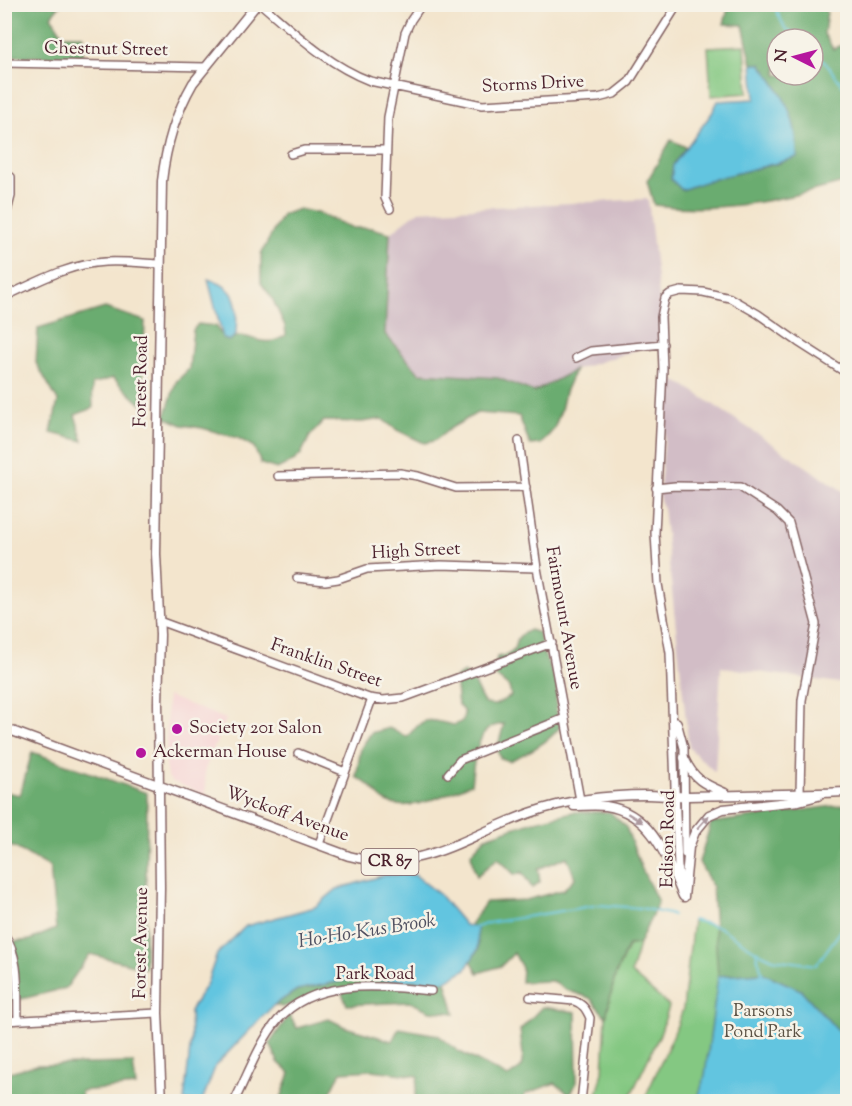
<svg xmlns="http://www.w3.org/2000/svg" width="852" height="1106" font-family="'Sorts Mill Goudy',serif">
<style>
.built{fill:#f7cfd1}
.industrial{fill:#d2bdc6}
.green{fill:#84c882;stroke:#677456;stroke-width:1.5}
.forest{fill:#6bac70;stroke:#5a664e;stroke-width:1.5;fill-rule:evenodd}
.water{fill:#62c5e0;stroke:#567286;stroke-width:1.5}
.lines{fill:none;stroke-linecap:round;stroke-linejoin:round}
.stream{stroke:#62c5e0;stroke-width:2}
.minor-casing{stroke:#856464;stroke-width:10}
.major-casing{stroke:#856464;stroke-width:11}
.minor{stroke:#fff;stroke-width:7}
.major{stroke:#fff;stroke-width:8}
.oneway{fill:#ae9aa0}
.poi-dot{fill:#b5179e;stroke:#f7f3e8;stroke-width:2}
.labels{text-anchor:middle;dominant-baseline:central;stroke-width:5;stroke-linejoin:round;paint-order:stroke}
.shield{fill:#f7f3e8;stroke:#7e5f64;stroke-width:1.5}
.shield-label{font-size:16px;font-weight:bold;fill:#4a1f2b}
.street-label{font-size:18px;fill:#4a1f2b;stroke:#f7f3e8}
.poi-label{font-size:18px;fill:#4a1f2b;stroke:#f7f3e8;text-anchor:start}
.park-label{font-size:18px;fill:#5b5245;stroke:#f7f3e8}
.water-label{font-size:20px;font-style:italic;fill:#515161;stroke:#f7f3e8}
</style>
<rect width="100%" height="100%" fill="#f7f3e8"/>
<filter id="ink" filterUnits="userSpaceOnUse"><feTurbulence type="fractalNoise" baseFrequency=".0167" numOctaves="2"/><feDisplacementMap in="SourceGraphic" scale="12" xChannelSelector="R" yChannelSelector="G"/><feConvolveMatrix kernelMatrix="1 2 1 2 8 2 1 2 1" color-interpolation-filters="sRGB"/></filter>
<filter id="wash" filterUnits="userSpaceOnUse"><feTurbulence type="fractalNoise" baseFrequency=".008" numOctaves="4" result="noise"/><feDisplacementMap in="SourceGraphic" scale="24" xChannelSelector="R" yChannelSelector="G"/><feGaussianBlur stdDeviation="1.35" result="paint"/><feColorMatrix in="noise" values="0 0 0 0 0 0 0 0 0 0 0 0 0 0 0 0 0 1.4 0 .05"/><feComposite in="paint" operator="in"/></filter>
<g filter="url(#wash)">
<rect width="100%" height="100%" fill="#f3e5cd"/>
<path class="built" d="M167,696L226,719L205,769L206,795L171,781L168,777L166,771Z"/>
<path class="industrial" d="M648,199L664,341L575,370L534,392L498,378L419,373L385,334L390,233L419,211Z
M670,379L684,385L847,494V684L721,667L715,772L689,748L663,508L659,497Z"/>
<path class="green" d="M745,45L748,93L711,96L708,47Z
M693,920L719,927L847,921V1101L643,1102L673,1036L683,1009Z
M639,944L631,973L669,1006L661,1032L628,1101L595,1102L603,1072L606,1017L615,976L629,945Z"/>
<path class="forest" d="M5,4L60,5L51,16L63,35H83V58L5,56Z
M729,5H821L827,12L824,34L833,49L847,43V182C784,199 720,214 654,205L647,181L671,140L686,147L673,165L682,190L707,180L780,163L761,64H752L743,25L724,24ZM777,39H813V75H777Z
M299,209L317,213L353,228H371L390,233L385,334L419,373L498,378L534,392L575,370L565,392L561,410L554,429L541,444L530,445L519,416L477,413L451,428L434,441L424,443L397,430L382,419L362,422L324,421L310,436L301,454L295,460L277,469L261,464L254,447L238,438L202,428L182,425L165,417L176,382L189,369L193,330L198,324L216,326L223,338L229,341C246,326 260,353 286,335L285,326L272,298L261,283V254L282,215Z
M105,308L145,321L142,405L113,378L92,384L93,408L75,415L83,441L51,433L58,401L36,363L38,328Z
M530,630L539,633L543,652L555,679L557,688L556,708L560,727C547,744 527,753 509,761L500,758L497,749L504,724C497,725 490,726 486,731C475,744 473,768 471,784C447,793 410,815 385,801C379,798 376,792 372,788C367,783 361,780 356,777L361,748L371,733L389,728L407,737C427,714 426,720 454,725L463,721L464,712L458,705L455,678L464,672C476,679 476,692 485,704L495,705L511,696L509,687L494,675L497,657L507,655L514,650C516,638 520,634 530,630Z
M32,752L147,793L145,968L90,954L66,988L5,1003L4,943L30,940L56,929L50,867L14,847L5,846V792L20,795Z
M847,804V1034L839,1032L801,990L763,973L718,976L712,886L699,862L711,823Z
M573,812H610L626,827L641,867L658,902L639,944L628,945L615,976L606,1017L590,998L566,990L552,981L521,982L522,968L514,953L501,966L478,973L471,960L478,950L477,928L469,926L486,902L526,900L563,890L575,878L567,857L538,869L540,882L532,888L522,872L515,875L498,858L477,876L473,866L471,853L486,837L531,822Z
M347,980L446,981L455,1013L430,1011L410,1002L347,1005L341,991L282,1007L274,1005L297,990Z
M542,1007L576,1012L577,1082L570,1095L555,1083L525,1094L523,1101H418L415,1098L418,1076L372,1070L341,1072L326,1101H280L290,1073L278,1062L270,1043L289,1015L297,1028L329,1019L345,1027L392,1041L399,1028L438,1035L458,1051L508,1077L521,1068L523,1055L520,1030Z
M133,1063L136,1086L81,1091L82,1101H5V1073L36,1065Z"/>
<path class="water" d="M752,64H761C784,95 798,118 797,157C759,170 720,174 682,190L671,179L673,165L712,113L718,101L755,99Z
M208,279C241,289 237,305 236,335L229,341L223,338Z
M385,875H415L439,894L465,925L477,928L478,949L466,969L446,981L347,980L297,990L274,1005L216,1065L202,1101H184L191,1040L190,1011L207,983L217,954L246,926L315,907L337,889Z
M763,973L801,990L839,1032L847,1034V1101H697L705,1075L718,976Z"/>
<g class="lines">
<path class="stream" d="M773,4L785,28L802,39
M813,47L848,92
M693,920L719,927L756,951L773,959L816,965L848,921
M475,928L488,923L598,905L641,908L673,915
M756,952L763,976"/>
</g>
</g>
<g filter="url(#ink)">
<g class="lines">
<g class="minor-casing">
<path id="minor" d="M261,4C295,33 328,65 370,81L482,105L598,98L614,94L629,82L678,4
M4,63L206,67
M291,154L304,150H386
M390,209L385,198L388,117L405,33L411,20L422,4
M4,223L11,196V177
M4,297C37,282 68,264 105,262C123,261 142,263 160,264
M576,358L591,351L663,344
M519,441L537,568L580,800
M278,476L400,473L418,476L456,488L526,487
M656,488L675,486L740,487L777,511L789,523L816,624L802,700L800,793
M297,578L325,581L338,579L367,569L441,565L537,568
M159,621L369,698L383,700L403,698L552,643
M677,722L684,748L685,854
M298,753L345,772
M448,774L460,760L565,718
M319,844L372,699
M682,886L678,867L670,653L658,584L655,533L663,369L661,317L665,298L670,294L681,291L703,292L730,298L758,314L798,342L848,374
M4,934C21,958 17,992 18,1020
M530,997L574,1001C583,1004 586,1009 590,1018L581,1102
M4,1021L158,1013
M234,1102C247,1076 260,1041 278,1020C315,977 380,986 431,991"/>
</g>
<g class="major-casing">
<path id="major" d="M4,728L349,856C420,875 467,835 530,813C567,800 608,795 647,795C661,795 674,797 688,796C741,795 794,794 848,792
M684,758C694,780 704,784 725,793
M574,806C584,806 595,805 606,806C653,813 667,859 683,896
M684,897L689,847L695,832L709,815L723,809L799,801L818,796
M162,1102L158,1013L160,887L158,703L160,635L156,554L162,181C166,145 175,114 193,83L257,4"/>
</g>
<use href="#minor" class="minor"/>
<use href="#major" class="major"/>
</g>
<defs><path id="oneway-solid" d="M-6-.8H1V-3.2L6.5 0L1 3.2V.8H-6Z" transform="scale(1.5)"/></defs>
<g class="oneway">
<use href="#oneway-solid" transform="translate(635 818) rotate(32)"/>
<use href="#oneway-solid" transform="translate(703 822) rotate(-48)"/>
</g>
</g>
<g class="poi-dot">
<circle cx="177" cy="729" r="6"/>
<circle cx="141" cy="753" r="6"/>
</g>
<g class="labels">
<rect class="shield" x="361.5" y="849" width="57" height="26" rx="4.5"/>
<g class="shield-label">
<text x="390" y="862">CR 87</text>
</g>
<g class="street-label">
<text transform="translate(106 50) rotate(1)">Chestnut Street</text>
<text transform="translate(533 85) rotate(-3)">Storms Drive</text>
<text transform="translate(142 381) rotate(-89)">Forest Road</text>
<text transform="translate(416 552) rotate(-3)">High Street</text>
<text transform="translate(563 618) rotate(80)">Fairmount Avenue</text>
<text transform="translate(326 664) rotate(19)">Franklin Street</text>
<text transform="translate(287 815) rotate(20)">Wyckoff Avenue</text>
<text transform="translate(669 839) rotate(-89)">Edison Road</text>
<text transform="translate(142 943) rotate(-89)">Forest Avenue</text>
<text x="375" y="975">Park Road</text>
</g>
<g class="poi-label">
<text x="189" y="729">Society 201 Salon</text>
<text x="153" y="753">Ackerman House</text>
</g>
<g class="park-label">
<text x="763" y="1012">Parsons<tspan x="763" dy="21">Pond Park</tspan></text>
</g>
<g class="water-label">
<text transform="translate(367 932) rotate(-9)">Ho-Ho-Kus Brook</text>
</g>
</g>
<rect width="852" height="1106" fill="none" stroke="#f7f3e8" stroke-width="24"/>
<g transform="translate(795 57) rotate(276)"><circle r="28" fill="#f7f3e8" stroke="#b29e9c" stroke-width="1.5"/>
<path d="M0-4.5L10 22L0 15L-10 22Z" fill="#b5179e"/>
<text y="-9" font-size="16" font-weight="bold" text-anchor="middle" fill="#4a1f2b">N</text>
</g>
</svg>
